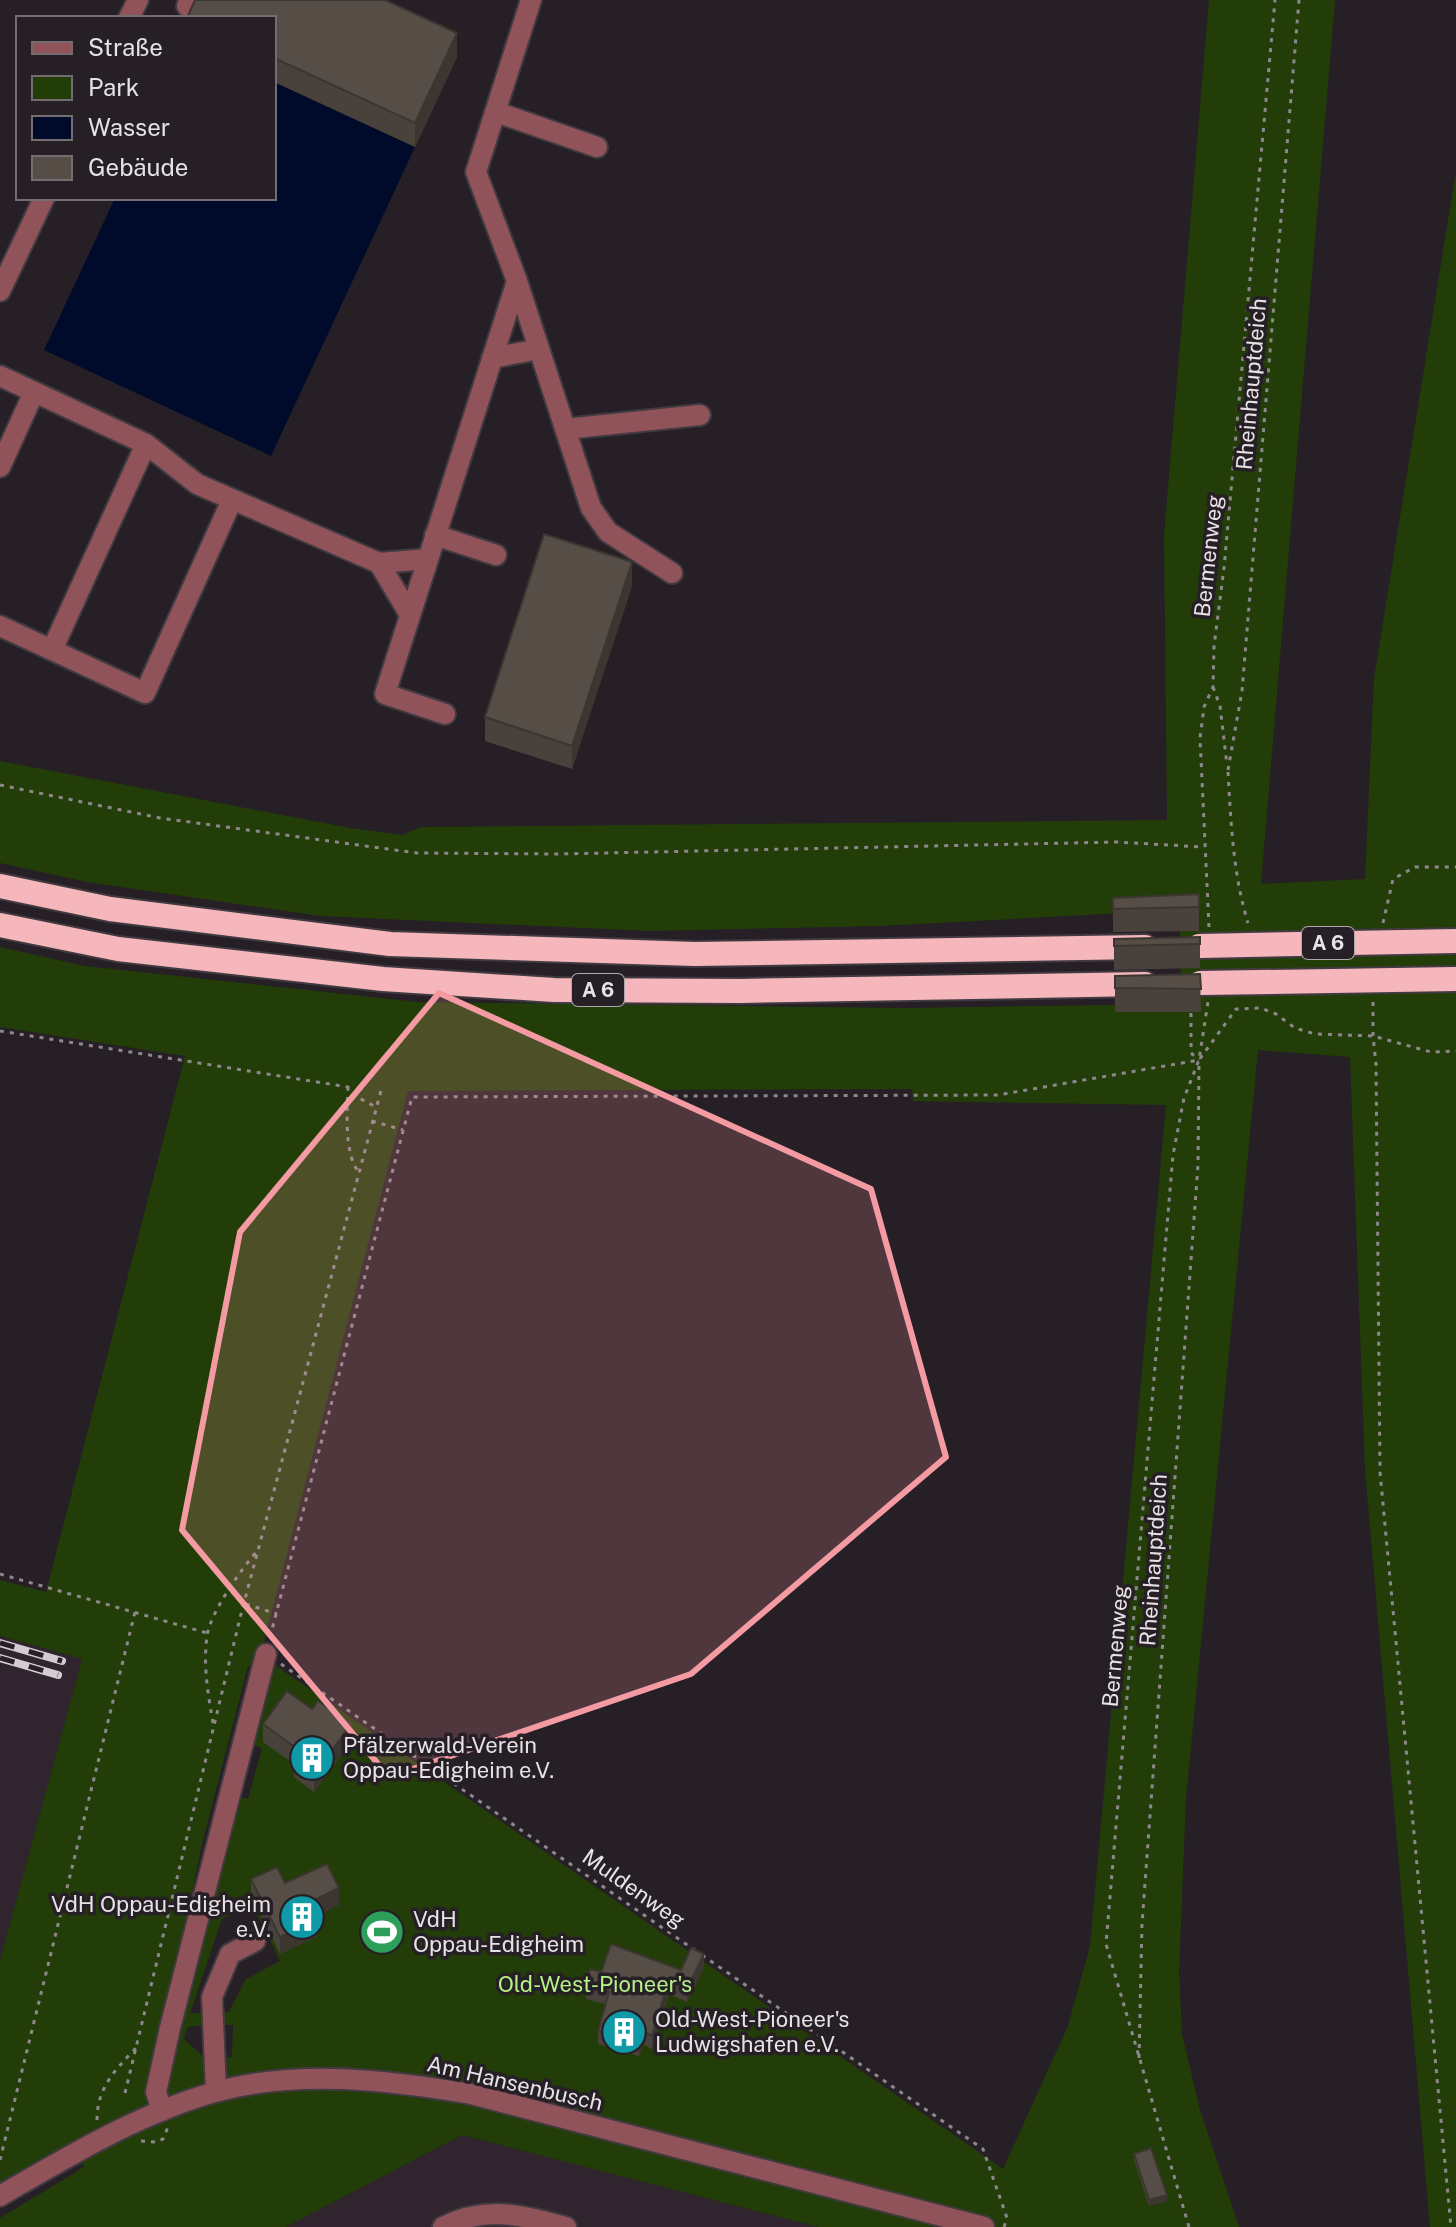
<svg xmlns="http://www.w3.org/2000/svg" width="1456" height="2227" font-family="'Public Sans',sans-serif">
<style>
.built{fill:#30242f}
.green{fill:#233d09;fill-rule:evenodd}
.water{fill:#000b2c}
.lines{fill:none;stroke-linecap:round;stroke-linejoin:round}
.minor-casing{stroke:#413a40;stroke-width:24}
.highway-casing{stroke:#413a40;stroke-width:28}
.path{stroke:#8e888d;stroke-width:3;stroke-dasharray:4 6;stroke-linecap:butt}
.minor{stroke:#905359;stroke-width:20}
.highway{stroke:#f5b7bb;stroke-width:24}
.rail-casing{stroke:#d3cdd2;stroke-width:8}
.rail{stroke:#261f25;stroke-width:5;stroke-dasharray:15;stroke-linecap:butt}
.highway-bridge-casing{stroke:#413a40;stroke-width:28;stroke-linecap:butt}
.highway-bridge{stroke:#f5b7bb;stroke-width:24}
.wall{fill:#49423c}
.shaded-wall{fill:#3c3631}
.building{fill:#554d46;stroke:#3c3631;stroke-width:2}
.marked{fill:#f49aa2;fill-opacity:0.2;stroke:#f49aa2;stroke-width:6;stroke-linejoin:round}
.labels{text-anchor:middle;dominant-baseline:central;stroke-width:7;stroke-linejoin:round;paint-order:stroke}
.shield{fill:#261f25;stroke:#ada8ac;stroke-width:2}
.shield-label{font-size:20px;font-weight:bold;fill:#e7e2e6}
.street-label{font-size:22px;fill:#e7e2e6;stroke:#261f25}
.poi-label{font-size:22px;fill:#e7e2e6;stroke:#261f25;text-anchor:start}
.park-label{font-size:22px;fill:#b4f186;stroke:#261f25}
</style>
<rect width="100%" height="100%" fill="#261f25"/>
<path class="built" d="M0,1636L82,1659L0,1960Z
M462,2135L818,2227H286Z"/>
<path class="green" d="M1209,0H1335L1261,884L1365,879L1374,678L1456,171V2227H1430L1365,1469L1350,1057L1258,1050L1186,1799L1179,1971L1182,2034L1200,2110L1239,2227H818L462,2135L286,2227H0V2218L84,2167L74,2147L0,2185V1960L82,1659L0,1636V1580L46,1592L185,1056L0,1027V947L85,966L418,1002L903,1008L1181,1004L1180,910L880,926L650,931L320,916L87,882L0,863V761L350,828L402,835L421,827L1167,820L1164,535ZM912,1089L913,1101L1166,1105L1090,1946L1068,2026L1003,2169L268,1660L247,1744L262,1748L248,1799L239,1797L222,1859L193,1920L187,1918L201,1848L248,1666L257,1668L408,1091ZM252,1904L280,1961L246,1979L229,2012L218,2013L219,2025H233L232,2057L206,2059L184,2039L187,2027L207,2025V2013H190L222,1919Z"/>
<path class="water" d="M274,82L415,147L271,456L44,350L115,198H274Z"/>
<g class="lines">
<g class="minor-casing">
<path id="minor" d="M187,6L190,0
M129,18L138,0
M496,112L597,147
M517,281L591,508L608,532L672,573
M0,291L44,198
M492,358L539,349
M0,376L146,444L197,484L379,563L428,559
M565,429L700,415
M0,467L34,392
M435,535L496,555
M379,563L410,615
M0,626L52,650L146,444
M52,650L145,693L232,500
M445,714L385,694L517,281L476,172L531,0
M216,2092L212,1997L230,1954L255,1941
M162,2111L156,2092L170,2028L266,1654
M0,2196C69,2156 138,2114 215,2092C298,2069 388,2080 471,2094L984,2227
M443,2227C486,2205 521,2215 566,2227"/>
</g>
<g class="highway-casing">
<path id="highway" d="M0,886L110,909L390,944L695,954L1145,947
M0,925L118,949L383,979L554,990L740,991L1145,984"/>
</g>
<path class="path" d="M1213,687L1220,706L1227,765
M1228,770L1242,691L1299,0
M1228,772C1231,823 1233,874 1248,923
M0,785L160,818L417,853L558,854L1117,842L1202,847
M1383,923L1393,879L1415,867H1456
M1209,927L1200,738L1204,707L1213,687L1214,646L1224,568L1275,0
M1373,1002V1036L1376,1064L1380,1472L1451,2227
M1191,1013V1053L1199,1060
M0,1031L348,1087L359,1098L376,1107
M348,1087C347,1109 344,1156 359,1172
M372,1121L403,1130
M0,1574L207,1633
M246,1604L277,1614
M270,1637L412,1097L998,1095L1199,1060L1236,1009L1261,1008L1276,1014L1295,1028L1315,1034L1373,1036L1431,1052L1456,1051
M281,1664L696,1951
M213,1723C208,1694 203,1666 207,1636C210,1613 242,1568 258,1550
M702,1955L983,2149L1007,2218L1004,2227
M1139,2058L1142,1924L1198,1165L1199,1063
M125,2093L241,1614L382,1087
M97,2120C97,2088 115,2070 136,2048
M141,2141L156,2142L163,2139L168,2127
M0,2160L135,1612
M1189,2227L1106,1944L1173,1155L1184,1098L1199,1060L1208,1002"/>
<use href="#minor" class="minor"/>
<use href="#highway" class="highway"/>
<g class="rail-casing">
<path id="rail" d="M0,1643L62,1661
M0,1658L58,1675"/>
</g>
<use href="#rail" class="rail"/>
<g class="highway-bridge-casing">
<path id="highway-bridge" d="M1199,946L1456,941
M1200,983L1456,979"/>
</g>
<use href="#highway-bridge" class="highway-bridge"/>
</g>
<path class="wall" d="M274,18L457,57L415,147L274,82Z
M632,586L572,769L485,741V717Z
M1199,894V931L1113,932V898Z
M1200,937V968L1114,970V939Z
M1200,974L1201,1012H1115V976Z
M263,1724L351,1742L314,1792L294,1777V1764L263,1742Z
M251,1879L285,1883L339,1905L316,1916L318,1936L280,1954L251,1896Z
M704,1968L687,2002L669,1994L652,2049L643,2044L639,2056L598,2044V2031L606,2004L586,1999V1985L601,1972Z
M1134,2154L1167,2201L1149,2206L1134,2160Z"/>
<path class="shaded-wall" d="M457,33V57L415,147V123Z
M632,562V586L572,769V746Z
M351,1724V1742L314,1792V1775Z
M339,1888V1905L310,1919V1902Z
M318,1920V1936L280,1954V1937Z
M704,1954V1968L687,2002V1989Z
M669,1980V1994L652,2049V2036Z
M643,2031V2044L639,2056V2043Z
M1167,2195V2201L1149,2206V2200Z"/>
<path class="building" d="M195,0H385L457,33L415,123L274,58V18H187Z
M544,534L632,562L572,746L485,717Z
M1199,894V907L1113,909V898Z
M1200,937V944L1114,946V939Z
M1200,974L1201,989L1115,988V976Z
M287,1691L312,1709L318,1701L351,1724L314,1775L294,1760L300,1751L263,1724Z
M327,1864L339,1888L310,1902L318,1920L280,1937L251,1879L277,1867L285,1883Z
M611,1944L681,1970L691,1948L704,1954L687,1989L669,1980L652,2036L643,2031L639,2043L598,2031L609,1992L586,1985L590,1969L601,1972Z
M1151,2148L1167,2195L1149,2200L1134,2154Z"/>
<path class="marked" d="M439,993L871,1189L946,1457L691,1674L389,1777L182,1530L240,1232Z"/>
<defs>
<g id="building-disc" transform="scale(2.3)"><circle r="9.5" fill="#0f9aa8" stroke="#261f25"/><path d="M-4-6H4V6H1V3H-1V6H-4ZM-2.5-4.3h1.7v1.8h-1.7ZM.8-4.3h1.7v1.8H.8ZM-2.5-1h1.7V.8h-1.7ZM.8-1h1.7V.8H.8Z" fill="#fff"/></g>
<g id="stadium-disc" transform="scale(2.3)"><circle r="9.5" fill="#2e9e5b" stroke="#261f25"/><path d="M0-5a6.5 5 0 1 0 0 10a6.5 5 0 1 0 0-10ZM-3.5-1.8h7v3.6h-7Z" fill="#fff"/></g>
</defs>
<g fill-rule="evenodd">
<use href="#building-disc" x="312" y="1758"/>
<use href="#building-disc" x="302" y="1917"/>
<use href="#stadium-disc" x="382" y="1932"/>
<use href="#building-disc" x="624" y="2032"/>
</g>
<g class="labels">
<g class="shield">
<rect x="1302" y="927" width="52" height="32" rx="6"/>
<rect x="572" y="974" width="52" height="32" rx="6"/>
</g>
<g class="shield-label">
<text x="1328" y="943">A 6</text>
<text x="598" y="990">A 6</text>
</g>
<g class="street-label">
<text transform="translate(1251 384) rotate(-85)">Rheinhauptdeich</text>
<text transform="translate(1208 556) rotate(-84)">Bermenweg</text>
<text transform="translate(1153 1560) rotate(-86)">Rheinhauptdeich</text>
<text transform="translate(1115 1646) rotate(-85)">Bermenweg</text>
<text transform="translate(634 1888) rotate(35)">Muldenweg</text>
<text transform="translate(515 2083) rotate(13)">Am Hansenbusch</text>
</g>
<g class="poi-label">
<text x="343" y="1745">Pfälzerwald-Verein<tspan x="343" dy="25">Oppau-Edigheim e.V.</tspan></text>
<text x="271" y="1904" text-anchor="end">VdH Oppau-Edigheim<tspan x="271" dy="25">e.V.</tspan></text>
<text x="413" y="1919">VdH<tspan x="413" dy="25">Oppau-Edigheim</tspan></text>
<text x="655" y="2019">Old-West-Pioneer's<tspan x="655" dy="25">Ludwigshafen e.V.</tspan></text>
</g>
<g class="park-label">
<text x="595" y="1984">Old-West-Pioneer's</text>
</g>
</g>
<rect x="16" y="16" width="260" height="184" fill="#261f25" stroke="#736d72" stroke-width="2"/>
<rect x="32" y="42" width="40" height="12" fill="#905359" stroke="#736d72" stroke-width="2"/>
<text x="88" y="56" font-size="24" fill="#e7e2e6">Straße</text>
<rect x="32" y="76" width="40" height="24" fill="#233d09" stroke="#736d72" stroke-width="2"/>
<text x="88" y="96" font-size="24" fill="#e7e2e6">Park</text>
<rect x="32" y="116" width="40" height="24" fill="#000b2c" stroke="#736d72" stroke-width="2"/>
<text x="88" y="136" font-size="24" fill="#e7e2e6">Wasser</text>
<rect x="32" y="156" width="40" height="24" fill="#554d46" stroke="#736d72" stroke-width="2"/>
<text x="88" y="176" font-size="24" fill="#e7e2e6">Gebäude</text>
</svg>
